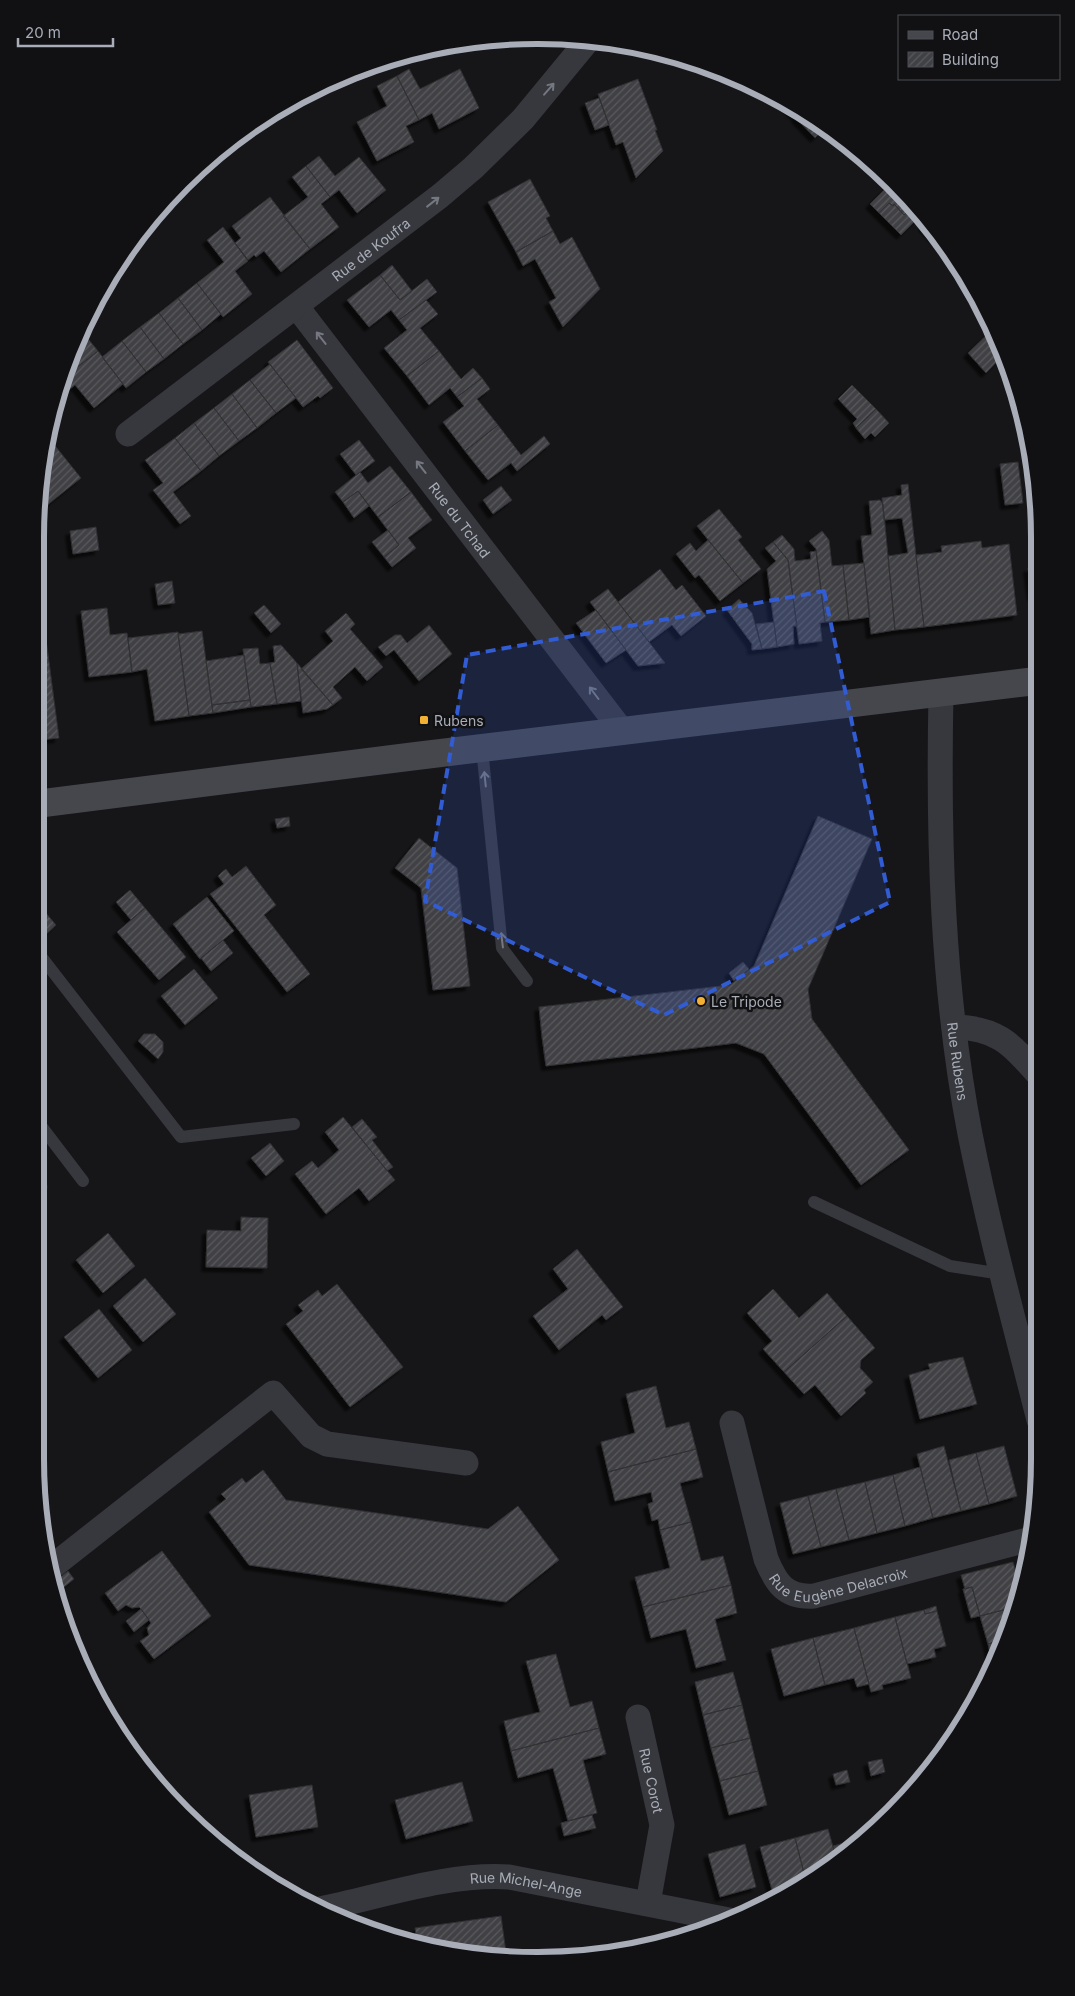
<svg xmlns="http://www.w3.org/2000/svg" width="1075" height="1996" font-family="Inter,sans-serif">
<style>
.park{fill:url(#park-tufts)}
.building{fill:url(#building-hatch);stroke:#303034;filter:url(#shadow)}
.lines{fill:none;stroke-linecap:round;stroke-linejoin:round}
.lane{stroke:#37383d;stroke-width:12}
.street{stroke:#37383d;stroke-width:25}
.secondary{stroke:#45474d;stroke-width:28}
.oneway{stroke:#757881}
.marked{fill:#325cd3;fill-opacity:0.2;stroke:#325cd3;stroke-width:4;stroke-dasharray:10 6;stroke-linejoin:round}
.poi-dot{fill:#f2b134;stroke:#111113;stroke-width:2}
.labels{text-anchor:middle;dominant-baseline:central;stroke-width:5;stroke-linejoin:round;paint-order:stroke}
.street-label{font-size:14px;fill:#a8adb8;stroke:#111113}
.poi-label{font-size:14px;fill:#a8adb8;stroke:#111113;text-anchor:start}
.rim{fill:none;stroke:#a8adb8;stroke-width:6}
</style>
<defs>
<pattern id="park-tufts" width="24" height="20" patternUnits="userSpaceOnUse" patternTransform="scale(1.25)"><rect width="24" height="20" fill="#1e261f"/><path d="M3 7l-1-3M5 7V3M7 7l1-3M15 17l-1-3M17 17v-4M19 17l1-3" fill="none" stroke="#3c433d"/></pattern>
<pattern id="building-hatch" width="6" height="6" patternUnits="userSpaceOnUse" patternTransform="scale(1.25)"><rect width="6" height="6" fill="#404145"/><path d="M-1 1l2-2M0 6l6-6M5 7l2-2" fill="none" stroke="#595a5e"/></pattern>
<filter id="shadow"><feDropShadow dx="-4.5" dy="4.5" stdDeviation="1" flood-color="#0009"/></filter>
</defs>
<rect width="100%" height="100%" fill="#161618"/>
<path class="park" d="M35,1169L48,1186L35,1243Z"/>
<path class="building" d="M409,69L420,89L460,69L479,108L439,129L432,113L419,120L397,76Z
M397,76L419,120L406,126L414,142L377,161L357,122L387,106L377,86Z
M638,79L657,130H655L663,151L636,178L623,142L616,145L598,94Z
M777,97L788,102L802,112L797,117Z
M599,98L609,125L595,130L585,103Z
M802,112L824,128L815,138L796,118Z
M319,156L335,176L359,157L386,190L357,213L339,190L330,197L306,166Z
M306,166L330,197L321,204L339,227L310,249L283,216L308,197L292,177Z
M530,179L550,216L546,218L553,231L516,252L488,202Z
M890,184L911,208L904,215L894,204L893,206L889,203L879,213L870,204Z
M270,197L310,249L281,272L264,251L256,257L254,255L248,260L235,243L241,238L232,226Z
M889,203L893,206L894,204L904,215L911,208L919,217L901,235L879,213Z
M925,224L943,244L942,246L923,226Z
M223,227L248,261L235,271L252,294L223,317L197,283L224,262L207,240Z
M553,231L560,244L572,237L600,289L563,327L549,302L556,298L535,259L523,266L516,252Z
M392,265L412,291L400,300L380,275Z
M380,275L400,300L427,279L437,292L399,320L391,310L369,327L347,300Z
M197,283L221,314L202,330L178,298Z
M178,298L202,330L183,344L159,313Z
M426,300L438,314L420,328L439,351L407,376L384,348L407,330L399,320Z
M159,313L183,344L164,359L140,327Z
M140,327L164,359L146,372L122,341Z
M993,329L1002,345L1004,354L986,373L968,353Z
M89,340L98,351L71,372L68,369L75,351Z
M297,340L333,388L320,398L318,396L303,407L268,362Z
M122,341L146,372L126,388L102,357Z
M98,351L123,384L94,408L75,385L64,394L60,389L68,369L71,372Z
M439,351L461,379L473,368L482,378L457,397L450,388L429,405L407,376Z
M270,364L296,398L276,413L250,380Z
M482,378L490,389L477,399L498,425L465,451L443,422L464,406L457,397Z
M250,380L276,413L257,428L232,394Z
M852,385L876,409L856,428L853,423L857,419L838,399Z
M232,394L257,428L239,441L214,408Z
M214,408L239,441L219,456L194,423Z
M876,409L889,423L875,437L871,433L865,439L856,428Z
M194,423L219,456L201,471L175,438Z
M498,425L521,455L544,436L550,444L517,471L511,463L488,480L465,451Z
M175,438L201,471L173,492L191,516L180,524L153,490L163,483L145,460Z
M359,440L375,461L356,475L340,454Z
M47,441L50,444L52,442L81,478L36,514Z
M1018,462L1023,503L1005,505L1000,464Z
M390,466L411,492L378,517L358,491L343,502L335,492L360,472L368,483Z
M908,484L924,627L895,630L888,556L908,553L902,518L884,520L882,498L902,495L901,485Z
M501,486L512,500L493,514L483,500Z
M358,491L369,506L354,518L343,502Z
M411,492L432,520L408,538L416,548L392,567L384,557L399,545L378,517Z
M880,500L883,504L895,630L871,634L861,536L872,535L869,501Z
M719,509L742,537L738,540L761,569L743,583L697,526Z
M96,527L99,550L73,554L70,531Z
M388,530L399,545L384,557L372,542Z
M822,531L829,540L832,566L843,565L849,620L825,622L816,549L809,541Z
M782,535L794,549L795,561L811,559L810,552L816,551L825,622L820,623L822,641L799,644L788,560L773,542Z
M708,540L743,583L720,601L699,575L695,578L676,554L690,543L696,551Z
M981,541L982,548L1009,544L1017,615L924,627L916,555L942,552L941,546Z
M773,542L788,560L797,626H793L794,644L777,647L767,569L776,561L765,548Z
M864,563L870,617L849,620L843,565Z
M1036,567V595L1032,596L1028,568Z
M660,569L676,590L682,585L706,616L681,636L672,625L649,642L618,602Z
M172,581L175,603L158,605L155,584Z
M608,589L649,642L665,663L638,666L590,602Z
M739,599L752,613L762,649L752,650V644L727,610Z
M264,605L281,624L271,633L254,613Z
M107,608L110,635L127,633L132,672L89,677L81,611Z
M596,610L626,650L606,663L576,623Z
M346,613L355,624L350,629L383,667L367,681L355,667L333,687L342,698L333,705L301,669L333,641L325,631Z
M774,622L777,647L762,649L756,624Z
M44,624L59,738L39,740L36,712V625Z
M429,625L452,654L419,681L394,650L386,656L378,647L395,635H401L407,643Z
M202,631L213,713L189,716L178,634Z
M178,632L189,716L155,721L147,669L132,672L128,638Z
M281,645L297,663L301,701L277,704L270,663L275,662L273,646Z
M258,648L260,664L270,663L277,704L251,707L243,649Z
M244,655L250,700L212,705L206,661Z
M297,663L333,705L327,709L303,713Z
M250,700L251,707L213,713L212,705Z
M818,816L872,839L808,989L812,1019L909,1150L861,1185L764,1054L736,1043L546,1066L542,1037L539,1007L730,985L754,966Z
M289,817L290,826L277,828L275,819Z
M419,838L457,868L470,986L433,990L421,888L395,868Z
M246,866L276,905L264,915L310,974L287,992L210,894L224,884L218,876L222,872L226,869L232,877Z
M130,890L145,908L131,920L116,902Z
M207,897L234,931L200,959L173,924Z
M40,906L56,925L43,937L36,929V910Z
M145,908L186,957L159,980L117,932Z
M223,940L233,953L211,971L201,958Z
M743,962L749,969L734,981L729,973Z
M194,969L218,998L185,1025L161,996Z
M144,1034H155L163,1042V1052L158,1059L138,1041Z
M343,1117L395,1180L369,1201L359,1188L326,1214L295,1174L312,1161L318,1168L339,1150L325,1132Z
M362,1119L377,1137L372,1140L393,1167L387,1171L352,1127Z
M270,1143L284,1161L266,1176L251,1158Z
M241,1217L268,1218L267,1268L206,1267L207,1230L241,1231Z
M108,1233L135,1266L103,1293L76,1260Z
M577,1249L623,1307L606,1320L602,1315L559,1350L533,1316L568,1289L553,1269Z
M145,1278L176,1314L143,1342L113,1306Z
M337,1284L403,1367L350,1407L286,1324L303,1311L298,1305L318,1290L322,1296Z
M773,1289L799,1318L827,1293L847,1316L784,1372L763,1349L772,1341L747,1313Z
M99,1309L132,1350L98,1378L64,1337Z
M847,1316L875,1348L861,1360L860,1368L873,1382L864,1390L866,1393L841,1416L815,1385L804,1394L784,1372Z
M963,1357L977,1404L920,1419L909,1375L930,1369L928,1364Z
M656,1386L666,1428L689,1422L696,1449L608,1472L601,1442L635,1433L626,1394Z
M944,1446L961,1511L933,1518L917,1454Z
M1004,1446L1017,1496L989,1504L976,1453Z
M696,1449L703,1477L680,1483L691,1522L660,1530L658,1519L652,1521L648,1504L653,1502L651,1492L615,1501L608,1472Z
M976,1453L989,1504L961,1511L949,1460Z
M920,1467L933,1518L905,1526L893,1475Z
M263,1470L286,1500L488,1529L518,1506L559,1560L506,1602L249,1565L209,1512L226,1499L221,1494L242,1478L246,1483Z
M893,1475L905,1526L877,1533L865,1482Z
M865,1482L877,1533L849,1540L836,1489Z
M836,1489L849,1540L821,1547L808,1496Z
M808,1496L821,1547L793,1554L780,1503Z
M691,1522L701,1561L723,1556L731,1585L643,1607L635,1577L670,1568L660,1530Z
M162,1551L211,1616L154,1659L140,1641L149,1635L147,1628L151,1623L141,1609L139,1607L132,1608L126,1605L118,1611L105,1593Z
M1013,1562L1017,1576L1019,1575L1023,1587L1015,1607L980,1616L972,1587L965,1589L961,1575Z
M68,1571L74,1579L59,1591L53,1583Z
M731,1585L737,1613L715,1619L726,1660L696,1668L686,1629L651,1638L643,1607Z
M972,1587L980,1616L971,1618L963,1589Z
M936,1606L937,1611L925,1614L924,1610Z
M1015,1607L1001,1640L988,1644L980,1616Z
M141,1609L149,1620L134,1632L126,1621Z
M924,1610L925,1614L937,1611L946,1646L934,1649L936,1657L907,1664L895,1617Z
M895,1617L911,1678L882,1685L883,1689L871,1692L854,1628Z
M854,1628L869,1684L857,1687L854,1678L825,1685L813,1638Z
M813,1638L825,1685L784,1696L771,1649Z
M1001,1640L992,1662L988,1644Z
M556,1654L570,1707L592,1701L599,1728L511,1751L504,1721L540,1712L526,1661Z
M733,1672L742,1705L703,1715L695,1682Z
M742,1705L750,1738L711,1748L703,1715Z
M599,1728L606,1754L583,1760L597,1813L568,1821L553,1768L518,1778L511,1751Z
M750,1738L758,1771L720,1781L711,1748Z
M882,1759L885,1772L871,1776L868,1762Z
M847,1770L850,1782L836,1785L833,1774Z
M758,1771L767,1805L729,1815L720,1781Z
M462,1782L473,1821L406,1839L395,1800Z
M312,1785L318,1827L256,1837L249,1795Z
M592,1815L596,1828L564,1836L561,1823Z
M828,1829L837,1861L816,1876L806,1881L795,1838Z
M866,1837V1838L837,1861L833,1846Z
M795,1838L806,1881L772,1890L760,1847Z
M745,1844L756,1887L720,1897L708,1854Z
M501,1916L506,1953L482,1956L418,1946L415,1928Z"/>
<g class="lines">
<path class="lane" d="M482,748L502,948L527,981
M36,950L181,1137L294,1124
M35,1118L83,1181
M814,1202L950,1266L1002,1274"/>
<g class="street">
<path id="s1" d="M297,307L623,732"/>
<path id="s2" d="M128,434L440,196L473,168L523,119L589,39"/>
<path id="s3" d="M941,693C938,840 942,988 970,1134C989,1230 1015,1325 1039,1420"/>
<path d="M954,1027C997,1028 1010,1043 1038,1074"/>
<path id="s4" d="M732,1423L766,1559C776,1583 785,1598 814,1596L1031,1539"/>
<path d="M48,1570L273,1393L311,1436L327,1444L466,1463"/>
<path id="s5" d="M638,1717L662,1825L648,1903"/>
<path id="s6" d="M320,1909C380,1897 448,1873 509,1877L734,1921"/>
</g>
<path class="secondary" d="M36,804L416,756L1036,681"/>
</g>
<defs><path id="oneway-shaft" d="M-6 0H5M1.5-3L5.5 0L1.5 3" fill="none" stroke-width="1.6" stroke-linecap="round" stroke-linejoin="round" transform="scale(1.25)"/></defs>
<g class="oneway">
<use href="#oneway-shaft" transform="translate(549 89) rotate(-49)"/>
<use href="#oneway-shaft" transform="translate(433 202) rotate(-38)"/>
<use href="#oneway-shaft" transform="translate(321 338) rotate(-128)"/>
<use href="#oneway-shaft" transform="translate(421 467) rotate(-128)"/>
<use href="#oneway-shaft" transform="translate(594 693) rotate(-127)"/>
<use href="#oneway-shaft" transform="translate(485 779) rotate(-96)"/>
<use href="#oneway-shaft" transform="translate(502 940) rotate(-97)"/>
</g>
<path class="marked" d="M824,591L890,902L664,1015L425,901L467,655Z"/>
<g class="poi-dot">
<rect x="419" y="715" width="10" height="10" rx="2.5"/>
<circle cx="701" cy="1001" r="5"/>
</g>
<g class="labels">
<g class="street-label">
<text stroke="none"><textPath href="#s2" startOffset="305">Rue de Koufra</textPath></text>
<text stroke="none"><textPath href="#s1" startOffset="268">Rue du Tchad</textPath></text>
<text stroke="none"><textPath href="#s3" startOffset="369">Rue Rubens</textPath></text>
<text stroke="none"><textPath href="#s4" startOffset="230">Rue Eugène Delacroix</textPath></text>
<text stroke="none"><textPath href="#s5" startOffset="65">Rue Corot</textPath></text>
<text stroke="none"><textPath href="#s6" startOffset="210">Rue Michel-Ange</textPath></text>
</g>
<g class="poi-label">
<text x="434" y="720">Rubens</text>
<text x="711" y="1001">Le Tripode</text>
</g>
</g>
<path d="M0 0H1075V1996H0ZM537 44H538A493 493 0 0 1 1031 537V1459A493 493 0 0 1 538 1952H537A493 493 0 0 1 44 1459V537A493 493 0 0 1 537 44Z" fill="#111113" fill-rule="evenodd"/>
<path class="rim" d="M537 44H538A493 493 0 0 1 1031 537V1459A493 493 0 0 1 538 1952H537A493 493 0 0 1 44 1459V537A493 493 0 0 1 537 44Z"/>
<rect x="898" y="15" width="162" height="65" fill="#111113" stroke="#4d4f55"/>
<rect x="908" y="31" width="25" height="8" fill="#45474d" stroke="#4d4f55"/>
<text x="942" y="40" font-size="15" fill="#a8adb8">Road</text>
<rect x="908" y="52" width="25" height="15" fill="url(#building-hatch)" stroke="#4d4f55"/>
<text x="942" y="65" font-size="15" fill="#a8adb8">Building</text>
<path d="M18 38v8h95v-8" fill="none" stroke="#a8adb8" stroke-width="2.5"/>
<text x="25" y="38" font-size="15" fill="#a8adb8" stroke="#111113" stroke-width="4" paint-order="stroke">20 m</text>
</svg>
